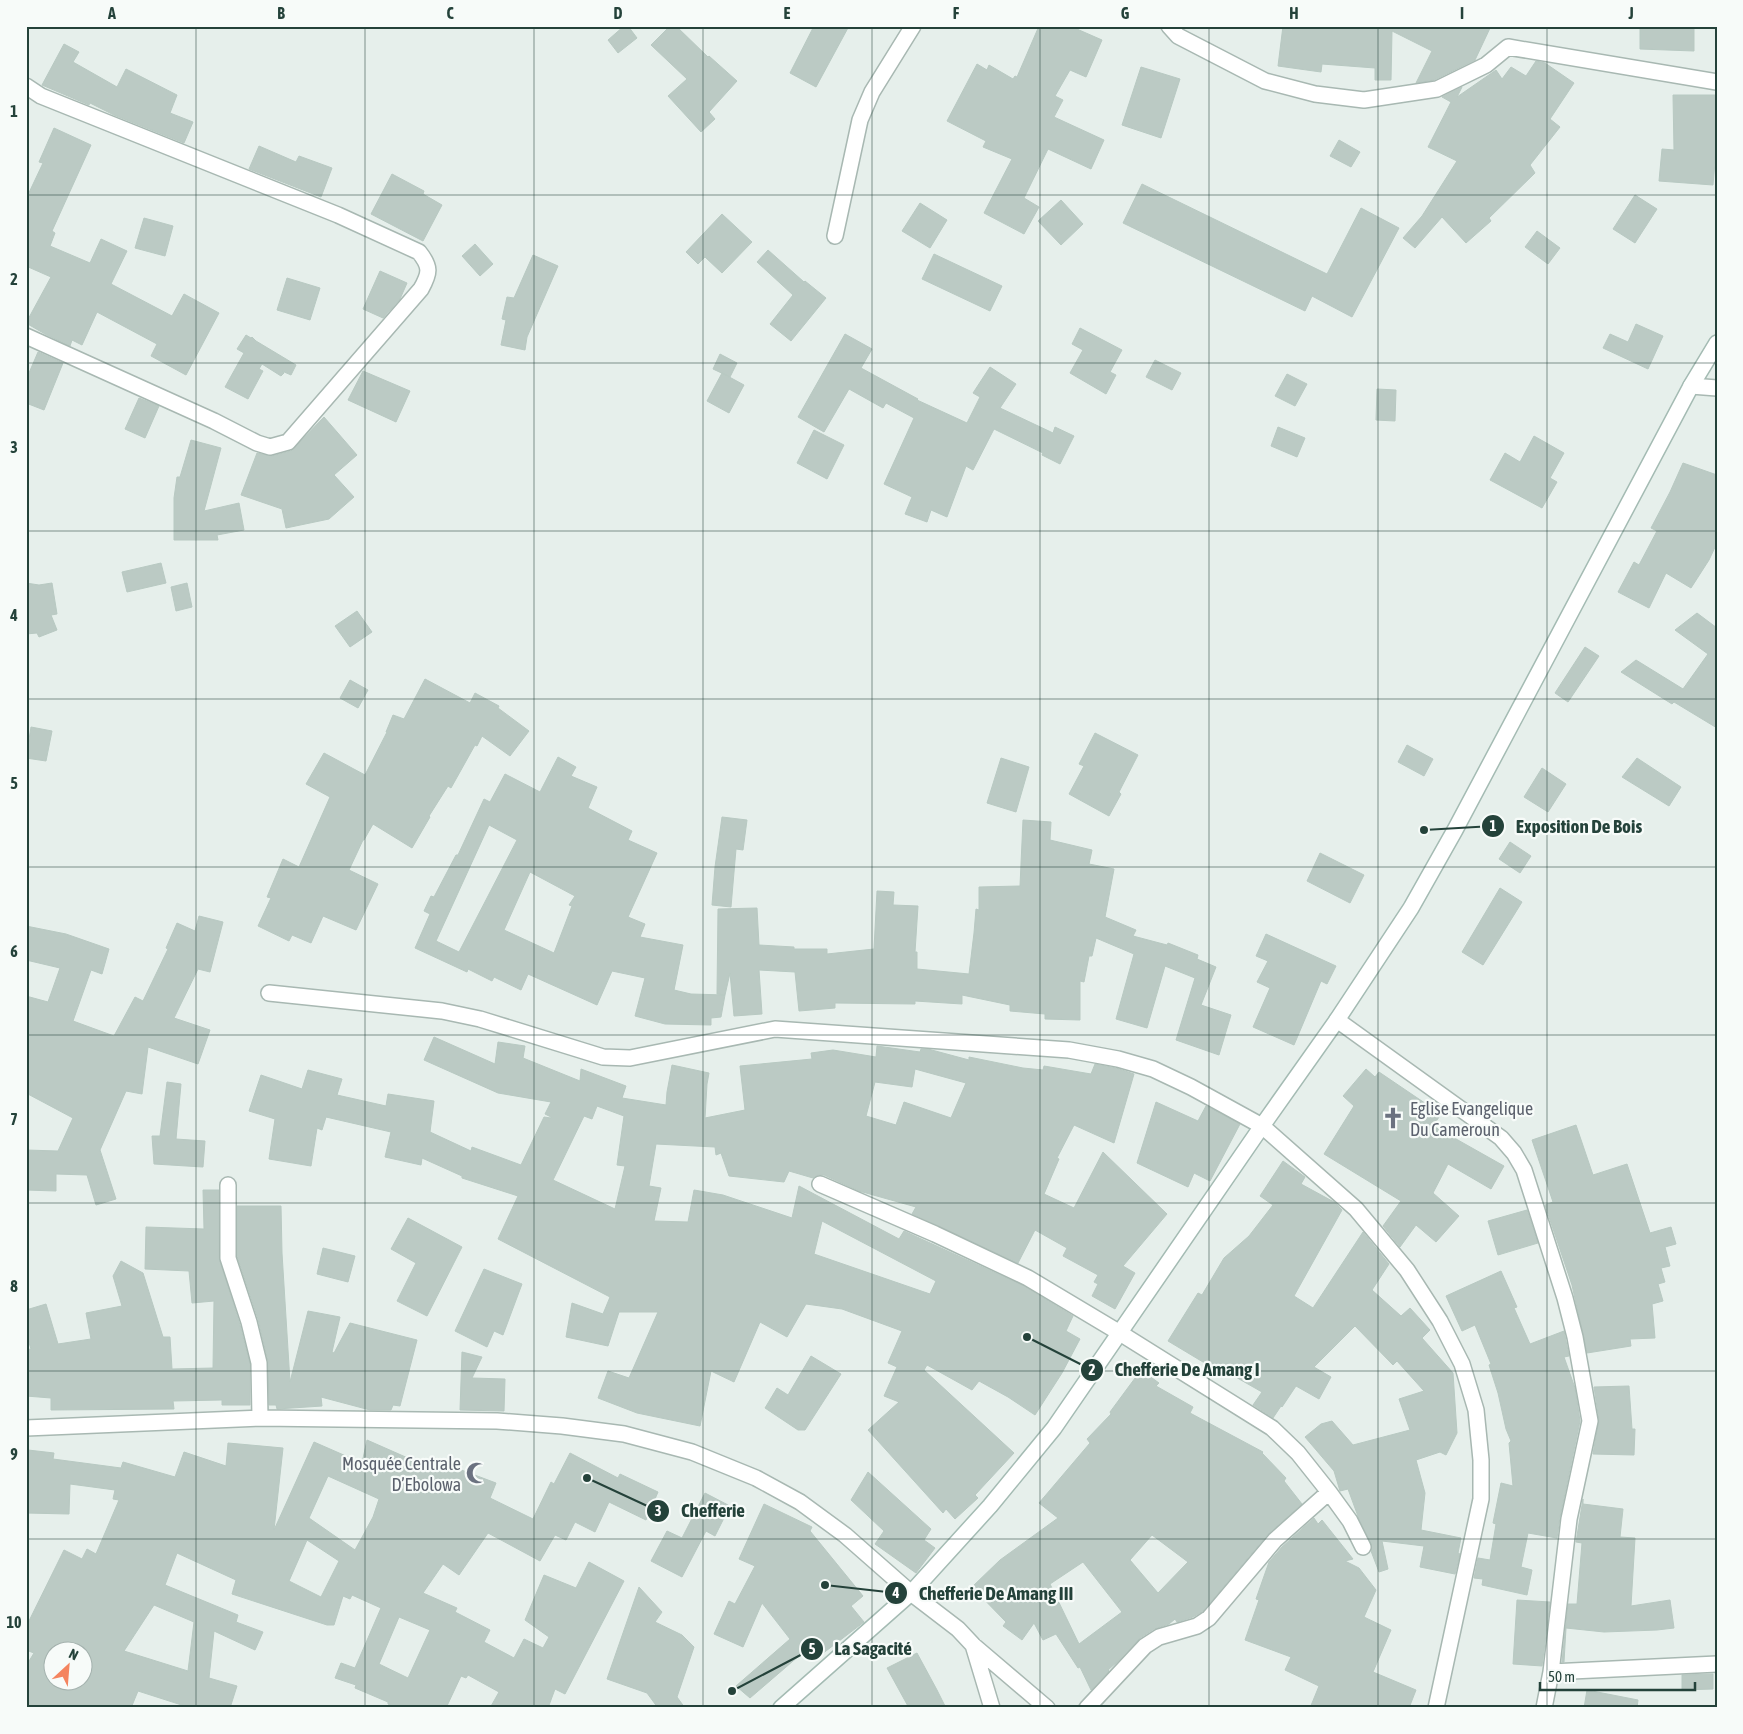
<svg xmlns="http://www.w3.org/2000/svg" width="1743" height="1734" font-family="'Asap Condensed',sans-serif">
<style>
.building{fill:#bbcac4;stroke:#b8c9c2;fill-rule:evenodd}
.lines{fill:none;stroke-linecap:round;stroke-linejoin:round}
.street-casing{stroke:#a8b8b2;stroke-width:18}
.secondary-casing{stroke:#a4bbb3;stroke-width:18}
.street{stroke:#fff;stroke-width:15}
.secondary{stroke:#fff;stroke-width:15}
.grid{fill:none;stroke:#24423a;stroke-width:1;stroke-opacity:0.55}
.labels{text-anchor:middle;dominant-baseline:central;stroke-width:4.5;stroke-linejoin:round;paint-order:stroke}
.worship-label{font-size:18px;fill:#5b616d;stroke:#f7fbf9;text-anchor:start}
.leader{fill:none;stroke:#24423a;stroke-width:2}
.callout-dot{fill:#24423a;stroke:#f7fbf9;stroke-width:2}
.mark-label{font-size:15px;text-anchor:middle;font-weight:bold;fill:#fff}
.callout-label{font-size:19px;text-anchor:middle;font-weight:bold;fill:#24423a;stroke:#f7fbf9;stroke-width:4.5;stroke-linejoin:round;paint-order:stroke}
.neatline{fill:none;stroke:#24423a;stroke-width:2}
.grid-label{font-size:16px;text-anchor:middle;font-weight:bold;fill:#24423a}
</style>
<rect width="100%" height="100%" fill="#e6efeb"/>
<path class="building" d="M624,26H628L637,38L618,53L608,40Z
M670,26H676L708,57L709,56L737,81L709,112L715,119L701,132L668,96L687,79L651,45Z
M814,26H849L816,87L790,73Z
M1039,26H1070L1102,40L1086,77L1070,70L1055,96L1063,100L1054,117L1104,140L1091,169L1048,149L1024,198L1039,207L1024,234L984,213L1012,159L983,147L986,141L947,121L977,64L987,70L989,65L1013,79L1015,76L1017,77Z
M1283,26H1491L1475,60L1434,80L1416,83L1432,51L1392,31L1391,80H1375V68L1322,64L1321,72L1278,66Z
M1640,26H1694V51L1640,49Z
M64,44L79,52L73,62L117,87L126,69L177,95L170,113L193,122L184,143L114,115L90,103L89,105L42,85Z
M1536,61L1545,63L1574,83L1550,119L1560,127L1530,165L1535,173L1489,218L1491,221L1466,243L1442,217L1415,248L1403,238L1422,216L1457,161L1428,147L1451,102L1442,97L1462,87L1457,97L1496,70L1502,79L1511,67L1526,76Z
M1141,67L1180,79L1161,138L1122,125Z
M1673,95H1717V139L1713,185L1659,181L1662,149L1674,150Z
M54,128L91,145L52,231L55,233L50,246L90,263L101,239L127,251L111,284L172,316L184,294L219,313L186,375L151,356L157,344L97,312L82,345L72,340L70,346L45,334L26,323L51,277L26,266V199L43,163L39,162Z
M1339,140L1360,152L1351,167L1330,156Z
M259,146L296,162L299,156L332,168L321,197L249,169Z
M392,174L424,191L423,194L442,205L423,241L371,214Z
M1142,184L1327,274L1361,208L1399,228L1352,317L1312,296L1305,311L1123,223Z
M1635,195L1657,209L1635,243L1613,229Z
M1061,200L1083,224L1061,245L1038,221Z
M920,203L947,220L930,248L902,231Z
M722,214L752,242L722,273L705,257L698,264L686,252Z
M144,218L173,226L165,256L135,248Z
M1537,231L1560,248L1548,264L1525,247Z
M475,244L493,264L480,276L462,256Z
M768,250L804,282L805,281L826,298L791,341L770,324L793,295L757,262Z
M934,254L1002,286L990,311L922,279Z
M533,255L558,266L527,337L525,350L501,345L506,320L502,319L507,297L514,298Z
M380,271L407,283L400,299L383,318L363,309Z
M287,278L320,288L310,320L277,310Z
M1636,324L1663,336L1648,369L1603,348L1610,334L1628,342Z
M1080,328L1122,350L1110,372L1116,375L1106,394L1070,373L1083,350L1072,344Z
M845,334L872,349L861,368L918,399L917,400L967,423L980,397L973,393L990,367L1016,384L1000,408L1053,433L1055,427L1074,436L1060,464L1042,455L1043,453L994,429L973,470L966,466L947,517L931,510L927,522L905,514L912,497L884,484L914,418L886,403L883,408L849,389L824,432L798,417Z
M246,335L251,338L252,337L256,341L296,365L291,375L282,371L284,373L281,376L262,364L259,369L263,371L248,399L225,387L244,353L237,349Z
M38,352L63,363L44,410L26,403V380Z
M720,354L737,363L730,377L713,369Z
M1155,360L1181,373L1172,390L1146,377Z
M363,371L410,391L396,422L348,400Z
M722,373L744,385L729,413L707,401Z
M1287,374L1307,384L1295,406L1275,396Z
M1377,389L1396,390L1395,421L1376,420Z
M139,398L159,406L145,438L125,429Z
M324,417L357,455L334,475L354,497L329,519L286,528L282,509L241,495L257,453L272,456L291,451Z
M1278,427L1305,438L1297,457L1271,446Z
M814,430L844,445L827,479L797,463Z
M1534,436L1564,453L1550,478L1557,482L1542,508L1490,480L1505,453L1520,462Z
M191,440L221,448L204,511L239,503L244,530L217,535L218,540H174V498L177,477H180Z
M1683,463L1717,475V543L1709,560L1691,588L1666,573L1649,608L1618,592L1634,562L1639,565L1657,531L1651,528L1670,492Z
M161,563L166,583L127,592L122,572Z
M26,583L39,585L52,583L57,614L51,615L57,630L39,637L37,633L26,634Z
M187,583L192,607L176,611L171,587Z
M357,611L372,632L350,647L335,626Z
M1697,613L1717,628V728L1674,702L1672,704L1621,672L1636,660L1683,689L1708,654L1675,630Z
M1585,647L1599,656L1568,702L1555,693Z
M425,679L470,703L475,693L499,706L498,708L529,731L510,756L482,736L477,746L475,745L451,788L448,786L429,816L430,817L412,848L373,824L364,840H363L349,870L378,884L356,930L323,916L311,943L292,935L289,941L258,926L271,898L267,897L283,859L299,867L330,797L306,784L324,753L365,775L387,732H386L393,715L404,719Z
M350,680L368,690L358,708L340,698Z
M31,727L52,731L46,761L26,758Z
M1095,733L1138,755L1119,792L1121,794L1109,816L1069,794L1084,766L1079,764Z
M1407,745L1433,759L1424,776L1398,762Z
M558,757L576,767L571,776L597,787L588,808L632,831L628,840L657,853L628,917L645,924L640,937L683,945L674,990L691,994L725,995L721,1017L711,1018V1025L665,1024L635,1016L645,978L612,971L597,1005L528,974L521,990L494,977L492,981L468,969L467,972L415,948L430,914L424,911L431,896L434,897L456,855H458L484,799L490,802L505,774L540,792ZM489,825L517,840L459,952L436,941ZM530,872L575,896L569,905L572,906L554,953L504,930Z
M1001,758L1029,767L1016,812L987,803Z
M1637,758L1681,787L1669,806L1622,777Z
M1542,768L1566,784L1548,812L1524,797Z
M722,817L747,820L743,850L736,849L731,907L712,905L715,867Z
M1023,820L1051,822L1050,840L1092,850L1089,864L1114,869L1105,917L1136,930L1133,936L1167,945L1168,943L1198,955L1197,959L1216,967L1201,1005L1231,1015L1219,1055L1176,1040L1195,978L1165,966L1147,1028L1116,1019L1134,954L1096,938L1092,956H1089L1084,982L1080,981V1020L1045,1019V1014L1010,1011V1005L962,995V1004L915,1001V1004L835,1003V1008L799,1011L795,972L759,970L762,1014L734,1016L730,973L725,995L717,994L718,909L757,908L759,945L794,947V949H827V954L874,949L877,891L894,892L893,905L918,906L915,952H917V969L969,974L974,933L976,909L979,910V887L1020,886Z
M1510,842L1531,856L1520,873L1499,859Z
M1320,853L1364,875L1350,903L1307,881Z
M1500,888L1522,902L1483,965L1462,952Z
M199,916L223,922L210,972L198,969L174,1018L210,1030L198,1064L148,1047L142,1094L126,1091L100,1150L116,1199L96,1205L87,1175L56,1174V1191L26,1190V1150L58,1151L73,1118L26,1093V996L48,1002L60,968L26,960V926L66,934L109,949L102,974L91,970L73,1021L114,1036L135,997L143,1001L168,949L166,948L177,923L195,931Z
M1266,934L1336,966L1327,984L1321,981L1294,1045L1253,1027L1270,988L1257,982L1268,961L1256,956Z
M434,1037L495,1064L498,1042L525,1046L523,1058L580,1081L581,1069L626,1086L622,1098L666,1105L667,1092L672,1065L709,1073L707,1084L705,1118L745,1110L740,1066L812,1059L811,1053L833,1050L876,1057L877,1046L920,1052L921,1049H928L969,1060V1057L1023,1068L1043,1070L1044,1066L1091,1074L1095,1064L1116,1068L1134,1074L1114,1143L1074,1125L1057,1158L1059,1159L1044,1194L1074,1208L1103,1152L1167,1214L1123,1266L1135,1273L1115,1309L1092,1296L1098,1284L1094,1282L1098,1275L1063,1256L1067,1248L1035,1230L1018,1263L912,1214L916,1207L859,1191L824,1175H818L813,1178L789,1171L784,1182L729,1176L721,1153L716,1155L715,1147L656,1144L649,1186L661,1188L654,1221L688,1222L694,1190L723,1195L792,1218L799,1186L899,1239L904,1231L1024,1286L1073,1316L1066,1331L1080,1339L1062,1373L1035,1415L1008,1397L979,1381L972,1390L927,1365L924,1370L1014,1453L975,1495L978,1498L955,1519L946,1509L943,1513L868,1430L899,1402L884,1396L897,1367L888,1363L902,1331L842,1309L806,1304L787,1337L760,1322L734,1382L711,1371L700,1426L637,1413L598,1398L608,1371L629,1378L658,1312H619L608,1346L566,1337L572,1303L603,1314L610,1297L498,1239L518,1196L462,1178V1176L422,1158L421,1165L385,1157L391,1132L326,1117L322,1130L317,1128L311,1166L269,1159L275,1119L249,1111L261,1075L302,1089L308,1070L342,1079L337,1095L386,1106L388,1094L434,1101L430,1132L471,1151L472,1147L521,1165L544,1117L551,1118V1117L545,1114L551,1102L498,1093L424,1060ZM915,1069L966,1083L951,1118L904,1102L896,1125L866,1116L875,1082L912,1087ZM597,1106L624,1116L617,1165L625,1166L615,1209L553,1180L584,1116L592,1119ZM822,1221L936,1281L930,1294L814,1254Z
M1366,1069L1375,1077L1379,1072L1441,1114L1433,1126L1504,1166L1491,1189L1448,1164L1433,1193L1459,1216L1436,1242L1416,1225L1400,1247L1383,1226L1401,1201L1324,1154L1354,1106L1343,1096Z
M167,1082L181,1084L176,1139L205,1141L203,1167L154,1164L152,1136H160Z
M1156,1102L1198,1121L1206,1106L1240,1124L1210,1181L1194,1173L1188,1187L1137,1163Z
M1576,1125L1593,1175L1627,1164L1650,1233L1671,1227L1676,1244L1665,1247L1670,1266L1661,1268L1665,1282L1658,1284L1663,1301L1652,1304L1655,1338L1630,1339L1631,1346L1587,1353L1572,1285L1545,1205L1553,1202L1532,1140Z
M1283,1161L1305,1177L1301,1184L1334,1202L1342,1210L1294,1296L1313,1308L1363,1232L1389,1264L1372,1290L1401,1316L1410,1308L1430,1330L1422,1338L1453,1373L1457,1433L1446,1455L1440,1452L1416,1460L1425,1493L1421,1530L1461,1538L1458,1553L1460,1554L1455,1574L1420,1567L1424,1546L1382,1541L1388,1569L1379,1572L1371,1551V1543L1359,1519L1348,1489L1340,1491L1334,1471L1305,1437L1321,1424L1332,1421L1353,1445L1410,1430L1399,1399L1424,1391L1397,1361L1393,1365L1355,1326L1314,1367L1331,1377L1319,1399L1296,1386L1282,1407L1281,1406L1273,1418L1253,1405L1262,1392L1225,1371L1223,1374L1168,1341L1198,1293L1202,1295L1224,1258L1249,1236L1273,1205L1260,1196Z
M203,1190H219V1258L240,1325L250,1364V1405H222V1400L173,1401L174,1409L51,1410V1398L26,1396V1350L31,1349L26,1333V1310L46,1304L58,1344L91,1339L86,1313L122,1306L113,1276L121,1261L143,1273L163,1337H170L172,1369L213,1368L214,1301L192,1303L189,1271L145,1269L146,1227L204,1229Z
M237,1206H281L282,1253L290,1382L308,1311L340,1317L332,1352L334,1353L350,1323L417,1340L400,1406L393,1405L391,1410H370L321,1397L322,1406L277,1409L276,1405H269L268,1361L258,1319L237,1256Z
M1527,1210L1538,1243L1498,1255L1488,1221Z
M408,1218L462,1247L427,1316L397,1301L416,1263L391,1249Z
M323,1248L355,1256L348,1282L317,1274Z
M484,1269L522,1284L503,1335L494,1331L487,1347L455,1331Z
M1501,1271L1517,1307L1514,1308L1530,1344L1564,1331L1569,1356L1564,1357L1575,1388L1580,1421L1560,1517L1557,1538L1528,1533L1521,1567L1532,1570L1527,1595L1482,1585L1483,1579L1474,1578L1478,1558L1490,1560L1496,1524L1493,1523L1501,1483L1513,1486L1509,1443L1511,1441L1506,1429L1498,1393L1489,1365L1491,1364L1475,1325L1462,1331L1446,1296Z
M462,1352L482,1357L472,1378L505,1379L504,1411L460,1410Z
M811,1356L841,1374L805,1430H798L765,1408L777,1388L788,1395Z
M1141,1370L1159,1383L1156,1386L1193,1407L1190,1413L1263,1452L1262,1453L1286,1478L1284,1481L1302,1504L1268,1534L1203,1611L1193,1617L1177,1622L1175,1619L1169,1624L1154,1629L1140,1638L1116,1663L1108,1670L1109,1671L1091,1690L1080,1667L1078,1668L1056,1634L1043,1640L1034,1623L1022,1640L1003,1626L1006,1622L972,1587L1000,1560L1058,1518L1039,1503L1090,1443L1087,1439L1111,1414L1110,1412ZM1152,1535L1188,1562L1158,1593L1130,1560ZM1083,1562L1122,1612L1079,1644L1050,1584Z
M1629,1386L1632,1429H1635L1634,1455L1593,1454L1599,1420L1594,1387Z
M367,1440L426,1466L427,1462L455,1470L456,1468L496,1483L490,1498L533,1519L551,1482L554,1484L570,1453L618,1478L620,1474L658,1492L646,1520L609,1502L595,1532L575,1522L566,1540L555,1535L540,1561L488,1533L459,1575L443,1564L423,1593L457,1608L455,1612L490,1630L484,1642L514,1658L524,1639L543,1648L549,1637L525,1620L544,1575L576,1588L589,1562L624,1581L565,1694L555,1689L548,1708H490L499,1692L468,1675L466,1678L461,1676L446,1708H396L388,1704V1702L355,1688L356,1685L335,1678L341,1663L355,1668L381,1608L352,1595L350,1599L343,1596L334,1625H327L232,1594L236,1580L177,1553L165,1585L238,1615L236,1622L263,1632L255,1650L214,1631L209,1678L237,1686L230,1708H191L138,1691L131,1708H26V1666L34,1653L26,1650V1627L64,1550L82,1559L87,1549L96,1554L119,1500L113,1499L115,1490L70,1484L69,1514L26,1513L28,1450L54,1453L53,1459L121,1468L123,1462L175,1477L184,1452L226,1466L228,1443L283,1448L274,1530L314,1442L362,1463ZM328,1476L379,1499L373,1517L355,1550L309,1518ZM307,1540L339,1561L321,1597L289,1581ZM154,1605L194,1622L188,1671L124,1651ZM399,1617L430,1630L408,1678L379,1664ZM52,1652H82V1682H52Z
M868,1472L931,1529L924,1540L935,1548L916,1573L875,1544L884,1531L851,1500Z
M705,1493L730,1506L715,1536L706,1531L682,1577L651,1561L667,1531L682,1538Z
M1583,1499V1504L1623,1509L1620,1537L1635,1538L1631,1606L1670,1600L1674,1628L1657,1630L1604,1632L1566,1628L1564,1662H1562L1568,1604H1577L1582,1543L1576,1542Z
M764,1504L812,1527L810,1531L863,1596L851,1606L864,1622L822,1654L814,1643L750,1698L736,1686L790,1639L762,1603L743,1647L714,1634L729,1601L735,1604L755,1566L739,1559Z
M1314,1518L1318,1524L1322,1520L1353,1559L1345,1561L1359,1568L1376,1590L1364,1617L1391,1630L1373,1672L1416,1690L1409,1708H1310L1319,1686L1285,1670L1291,1657L1245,1640L1259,1600L1256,1599L1269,1562L1282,1547Z
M639,1587L662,1612L655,1622L682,1635L694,1647L677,1697L685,1708H658L647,1693L607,1679Z
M1517,1600L1550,1602L1542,1666L1513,1664Z
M917,1653L937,1690L946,1708H909L887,1668Z
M1713,1674V1689L1682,1690V1675Z
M1587,1690L1638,1700L1637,1708H1584Z"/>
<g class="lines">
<g class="street-casing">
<path id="street" d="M1169,26L1178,36L1265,81L1315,94L1364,100L1437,89L1486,65L1508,47L1717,82
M26,86L41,96L338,215L419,252C431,267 430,273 421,289L288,442L270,447L257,443L214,421L26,336
M835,236L860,120L872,92L913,26
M1691,386L1717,388
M269,993L442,1011L480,1019L603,1057L630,1058L775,1029L1069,1050L1118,1059L1153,1069L1191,1087L1262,1126L1356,1209L1407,1270L1440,1321L1462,1364L1476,1410L1481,1460V1499L1436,1708
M1337,1020L1501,1138L1514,1153L1524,1170L1565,1298L1575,1337L1590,1421L1569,1519L1551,1672L1544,1708
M820,1184L935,1234L1028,1278L1120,1333L1272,1428L1298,1453L1329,1492L1350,1521L1363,1547
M228,1185V1258L249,1322L259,1363L260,1418
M26,1428L260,1418L497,1421L562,1426L624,1434L692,1452L756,1478L800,1502L845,1535L911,1593L958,1629L973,1645L1047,1708
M973,1645L992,1708
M1551,1672L1717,1664
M1087,1708L1145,1646L1159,1637L1197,1626L1209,1618L1275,1540L1329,1492"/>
</g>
<g class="secondary-casing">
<path id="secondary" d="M781,1708L911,1593L990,1506L1054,1428L1262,1126L1337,1020L1411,908L1455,830L1691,386L1717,343"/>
</g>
<use href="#street" class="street"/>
<use href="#secondary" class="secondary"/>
</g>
<path class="grid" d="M196,26V1708M365,26V1708M534,26V1708M703,26V1708M872,26V1708M1040,26V1708M1209,26V1708M1378,26V1708M1547,26V1708M26,195H1717M26,363H1717M26,531H1717M26,699H1717M26,867H1717M26,1035H1717M26,1203H1717M26,1371H1717M26,1539H1717"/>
<defs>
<g id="church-bare" transform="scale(1.725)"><path d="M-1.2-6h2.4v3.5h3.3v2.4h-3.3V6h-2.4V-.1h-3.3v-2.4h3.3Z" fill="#6b7280" stroke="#f7fbf9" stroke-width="2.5" paint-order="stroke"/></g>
<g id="mosque-bare" transform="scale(1.725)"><path d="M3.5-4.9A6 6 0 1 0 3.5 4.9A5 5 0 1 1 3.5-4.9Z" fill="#6b7280" stroke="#f7fbf9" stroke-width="2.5" paint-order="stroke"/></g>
</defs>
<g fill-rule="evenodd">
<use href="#church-bare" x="1393" y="1118"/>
<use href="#mosque-bare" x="477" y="1473"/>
</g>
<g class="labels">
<g class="worship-label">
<text x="1410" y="1108">Eglise Evangelique<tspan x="1410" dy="21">Du Cameroun</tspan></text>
<text x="461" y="1463" text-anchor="end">Mosquée Centrale<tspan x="461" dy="21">D’Ebolowa</tspan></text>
</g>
</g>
<path class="leader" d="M1424 830L1493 826M1027 1337L1092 1370M587 1478L658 1511M825 1585L896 1593M732 1691L812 1649"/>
<g class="callout-dot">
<circle cx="1424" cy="830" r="5"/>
<circle cx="1027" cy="1337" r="5"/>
<circle cx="587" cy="1478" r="5"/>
<circle cx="825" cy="1585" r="5"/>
<circle cx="732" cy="1691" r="5"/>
<circle cx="1493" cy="826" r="12"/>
<circle cx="1092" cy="1370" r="12"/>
<circle cx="658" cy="1511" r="12"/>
<circle cx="896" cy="1593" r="12"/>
<circle cx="812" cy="1649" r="12"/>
</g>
<g class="mark-label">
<text x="1493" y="831">1</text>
<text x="1092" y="1375">2</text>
<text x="658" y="1516">3</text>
<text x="896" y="1598">4</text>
<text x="812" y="1654">5</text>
</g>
<g class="callout-label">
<text x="1579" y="833">Exposition De Bois</text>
<text x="1187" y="1376">Chefferie De Amang I</text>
<text x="713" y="1517">Chefferie</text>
<text x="996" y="1600">Chefferie De Amang III</text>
<text x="873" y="1655">La Sagacité</text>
</g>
<rect width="1743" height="1734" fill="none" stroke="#f7fbf9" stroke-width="55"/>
<g transform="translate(68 1666) rotate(26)"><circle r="24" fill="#f7fbf9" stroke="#a3b1ad"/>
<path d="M0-4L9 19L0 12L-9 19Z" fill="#f4845f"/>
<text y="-8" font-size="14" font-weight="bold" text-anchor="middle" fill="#24423a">N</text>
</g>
<path d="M1540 1682v8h155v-8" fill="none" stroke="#24423a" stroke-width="2.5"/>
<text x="1548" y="1682" font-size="15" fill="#24423a" stroke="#f7fbf9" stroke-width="4" paint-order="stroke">50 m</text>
<rect x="28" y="28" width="1688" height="1678" class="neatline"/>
<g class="grid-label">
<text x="112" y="19">A</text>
<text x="281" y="19">B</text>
<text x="450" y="19">C</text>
<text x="618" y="19">D</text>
<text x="787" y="19">E</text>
<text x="956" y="19">F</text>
<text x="1125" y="19">G</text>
<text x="1294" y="19">H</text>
<text x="1462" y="19">I</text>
<text x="1631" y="19">J</text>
<text x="14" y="117">1</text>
<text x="14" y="285">2</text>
<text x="14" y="453">3</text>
<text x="14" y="621">4</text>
<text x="14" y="789">5</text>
<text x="14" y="957">6</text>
<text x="14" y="1125">7</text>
<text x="14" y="1292">8</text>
<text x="14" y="1460">9</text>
<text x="14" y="1628">10</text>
</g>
</svg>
